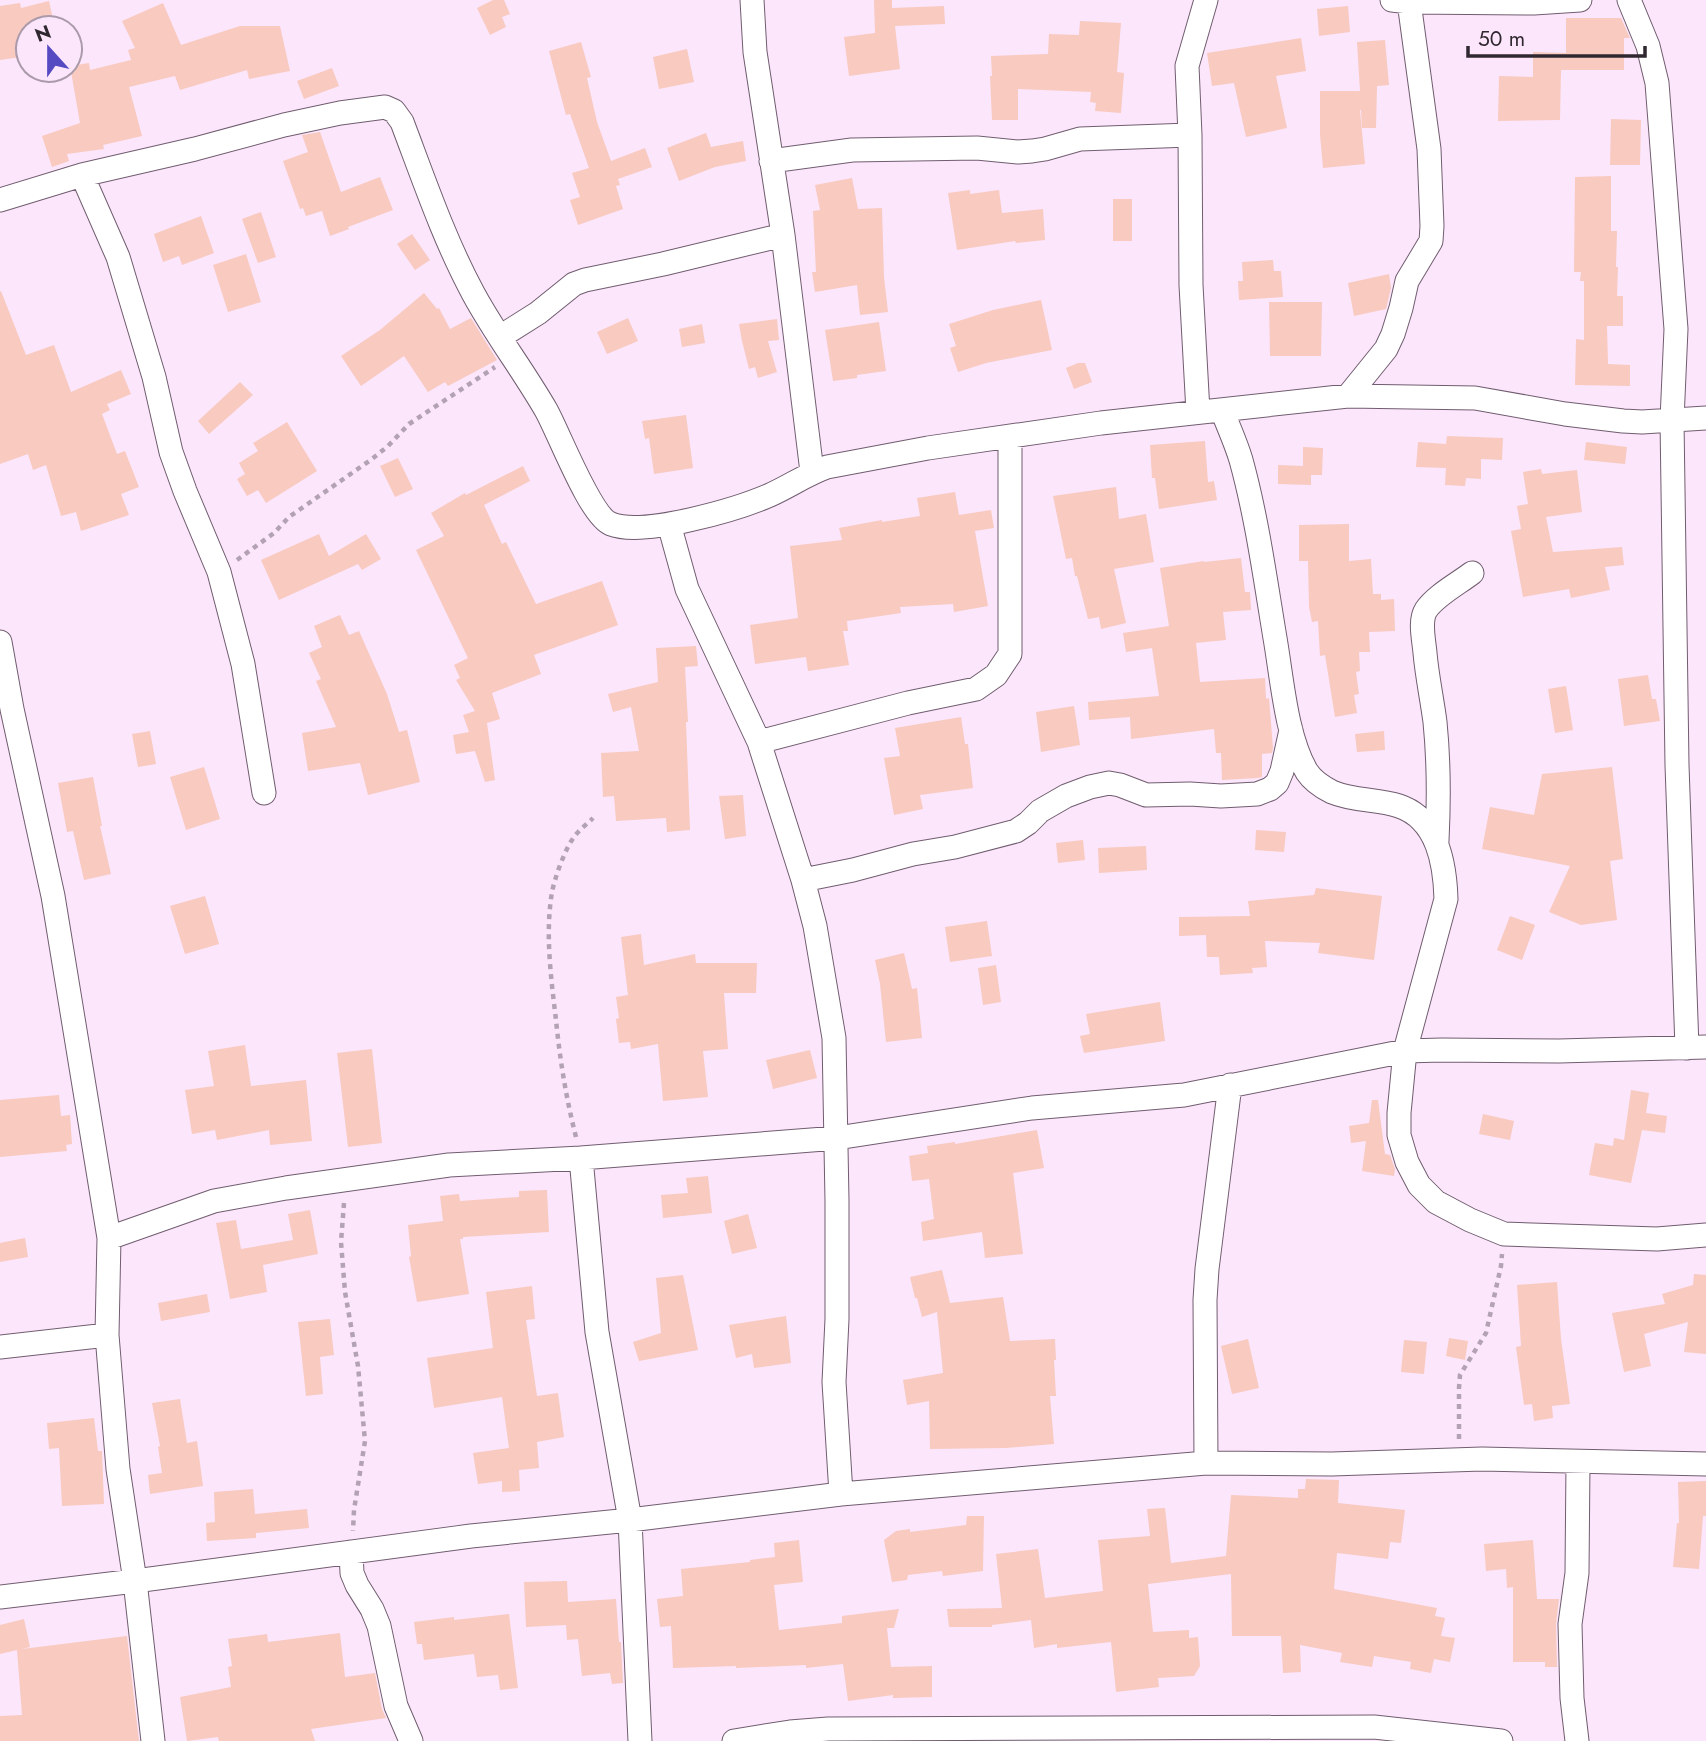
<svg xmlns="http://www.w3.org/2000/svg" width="1706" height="1741" font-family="Jost,sans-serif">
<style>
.building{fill:#f8cac0}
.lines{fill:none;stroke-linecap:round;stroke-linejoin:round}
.street-casing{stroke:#705d6f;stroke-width:25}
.path{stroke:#b3a2b3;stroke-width:4.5;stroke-dasharray:5 5;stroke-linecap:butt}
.street{stroke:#fff;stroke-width:23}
</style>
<rect width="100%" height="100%" fill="#fce6fb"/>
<path class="building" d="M493,0H504L510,14L502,17L506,27L490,35L477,8Z
M874,0H892V8L944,6L945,24L895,26L900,69L849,76L844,37L875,33Z
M49,1L55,28H28V56L0,60V6L20,3L21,8Z
M163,3L181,45L240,26H280L290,71L249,79L247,70L180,90L175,76L129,87L142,136L103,145L104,149L67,154L69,161L52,167L42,136L80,123L70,66L89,63L90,70L131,60L128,50L135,48L122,21Z
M1348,6L1350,32L1319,36L1317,9Z
M1566,18H1621L1630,38H1624V70H1561L1560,120L1498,121L1499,76L1533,77V52L1566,53Z
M1080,21L1121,23L1117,72L1124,73L1121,113L1095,111L1096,103L1090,102L1091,92L1018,89V120H992L990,76H992L991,56L1048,54L1049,34L1079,35Z
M1301,38L1306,71L1276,76L1287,128L1246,137L1234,83L1212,86L1207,53Z
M1385,40L1389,85L1377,86L1376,128H1362L1361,110H1360L1365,164L1323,168L1320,135V91H1360L1357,42Z
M581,42L591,77L587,78L597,122L611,161L645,148L652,167L618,179L620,185L616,186L623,209L578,225L570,200L580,197L572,173L589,168L570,114L566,115L549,51Z
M687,49L694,82L659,89L653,57Z
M332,68L339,86L304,99L297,81Z
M1611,119L1641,120L1640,165H1610Z
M320,132L341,192L380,177L393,210L348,227L349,229L330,236L322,211L306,216L303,208L300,209L283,161L308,152L302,135Z
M706,133L711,147L743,141L746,161L715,167L679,181L667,148Z
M1611,176V231H1617L1616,267H1618L1617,296H1623V326H1607L1608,364L1630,365V386L1575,385L1576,339L1584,340V281H1580L1581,272H1574L1575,177Z
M852,178L858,209L882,208L884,277L888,312L860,315L857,285L815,292L812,272H816L813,211L820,210L815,185Z
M970,190V194L999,190L1002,213L1043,209L1045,240L1016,243L1015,241L957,250L948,193Z
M1113,199H1132V241H1113Z
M261,212L276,257L258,263L242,219Z
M201,216L214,253L182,265L179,256L163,262L154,234Z
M412,234L430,260L415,270L397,244Z
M246,254L261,302L228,312L213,265Z
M1273,260L1274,271H1281L1283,297L1239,300L1238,281H1243L1242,262Z
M1389,274L1391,288L1386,309L1354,316L1348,283Z
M1,291L26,355L54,345L71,392L121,370L131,394L107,404L110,410L102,414L117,454L125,451L139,487L121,494L129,515L81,531L76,512L61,516L46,465L33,470L28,454L0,464V292Z
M424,293L437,309L439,308L450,329L471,318L497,360L448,386L445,382L428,392L404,356L361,386L341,356L380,330Z
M1041,300L1052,350L986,363L958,372L950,348L956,346L949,324L993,310Z
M1269,302H1322L1321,356H1270Z
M628,318L638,341L607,354L597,332Z
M777,319L779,340L768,341L777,372L758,378L755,367L749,369L742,341L739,324Z
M879,322L886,371L857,375V378L833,381L825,330Z
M702,324L705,343L682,347L679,329Z
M1078,363H1085L1092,382L1074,389L1066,368Z
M240,382L253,395L209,434L198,421Z
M686,415L693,468L654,474L649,438L645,439L642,421Z
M287,422L317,471L266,503L258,490L247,496L237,479L245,474L239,463L258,451L253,443Z
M1447,436L1503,438L1502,460L1481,459V479L1466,478L1465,486L1445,485L1446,468L1416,467L1418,442L1446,444Z
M1205,441L1208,482L1214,481L1217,500L1159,509L1155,478H1152L1150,445Z
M1586,442L1627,447L1625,464L1584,460Z
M1303,447L1323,448L1322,475H1311V485L1278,484V465L1303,466Z
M398,458L413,489L395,497L380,466Z
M523,466L530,481L484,505L502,544L506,542L536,604L602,581L618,625L534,655L541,674L492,693L500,719L487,723L495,780L485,782L475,751L456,754L453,735L469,732L463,715L475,711L456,680L460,678L454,665L468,658L416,550L444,536L431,513L465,493L466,495Z
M1541,469L1542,474L1577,470L1582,512L1546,517L1553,552L1622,547L1624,565L1605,567L1610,590L1571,598L1569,589L1523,597L1511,531L1521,529L1517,506L1528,504L1523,472Z
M1116,487L1119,519L1146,514L1154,562L1114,569L1126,623L1101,629L1099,617L1088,619L1077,576H1075L1072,558L1066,559L1053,496Z
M955,492L959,515L991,510L994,528L975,531L988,606L954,612L953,604L900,607L901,613L847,621L848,631H843L849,665L808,671L806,657L755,664L750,625L798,618L790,546L842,540L839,528L882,520V522L920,516L917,498Z
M1349,524V561L1371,559L1373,594H1381V600L1394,599L1395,631L1369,632L1370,652H1359L1360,671L1356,672L1359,694L1354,695L1357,713L1335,717L1325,655L1320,656L1318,621L1312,622L1309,607L1308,561H1299V525Z
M319,534L329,556L366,534L381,559L362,570L358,564L279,600L261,560Z
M1241,558L1245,592H1250L1251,610L1223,612L1226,640L1196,643L1200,682L1265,678L1266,699L1269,698L1273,748L1272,753L1262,754V777L1258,778L1222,780L1221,753H1216L1214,729L1131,739L1130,717L1089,720L1088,702L1159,696L1152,648L1126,652L1123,633L1169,626L1160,568L1204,561V562Z
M340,615L349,635L359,631L387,694L399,732L407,730L420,782L368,795L360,763L308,771L302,733L336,727L316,681L321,679L309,653L322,647L314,626Z
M696,646L698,666L685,667L688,722H686L690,830L667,832L666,818L616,821L614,796L603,797L601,753L639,751L631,707L613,712L608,694L658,682L656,648Z
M1648,675L1652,699H1656L1660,721L1624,726L1618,679Z
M1566,686L1573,730L1555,733L1548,689Z
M1074,706L1080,745L1041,752L1036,712Z
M961,717L965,744H968L973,788L920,795L923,809L894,815L884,758L900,756L895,728Z
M150,731L156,764L138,767L132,734Z
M1384,731L1385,750L1357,752L1355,734Z
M204,767L220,819L186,830L170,777Z
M1612,767L1623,859L1610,861L1617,920L1581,925L1549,912L1570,866L1482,849L1490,807L1534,815L1542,774Z
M93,777L102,826H100L111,874L84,880L73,831L67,832L58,783Z
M743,795L746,836L725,839L719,796Z
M1256,830L1286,832L1284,852L1255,850Z
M1083,840L1085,860L1058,863L1056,843Z
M1146,846L1147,870L1099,873L1098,848Z
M1316,888L1382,896L1374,960L1318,953L1320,943L1265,941L1267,967L1252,968L1253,973L1220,975L1219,957H1207L1206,935L1179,936V917L1250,916L1248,901L1314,895Z
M205,896L219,944L185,954L170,906Z
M1510,916L1535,925L1522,960L1497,950Z
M987,921L992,956L950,962L945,927Z
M641,934L644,965L695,954L696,963H757L756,993H724L728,1049L703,1051L708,1097L663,1101L658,1044L631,1049L630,1042L619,1043L616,1019L619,1018L616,997L628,995L621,937Z
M904,953L912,989L917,988L922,1038L886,1042L880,984L875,960Z
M996,965L1001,1002L983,1005L978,968Z
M1160,1002L1165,1041L1084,1053L1080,1036L1090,1034L1086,1014Z
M245,1045L251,1086L306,1080L312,1141L270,1145L269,1130L217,1140L215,1130L192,1134L185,1090L214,1086L208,1051Z
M372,1049L382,1143L348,1147L337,1053Z
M810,1050L817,1078L773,1089L766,1060Z
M1631,1090L1649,1093L1646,1113L1667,1116L1665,1133L1642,1130L1631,1183L1589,1175L1595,1143L1613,1146L1614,1138L1624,1140Z
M59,1095L61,1116L70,1115L72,1144L66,1145L67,1151L0,1157V1100Z
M1372,1100H1378L1385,1154L1390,1155L1395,1169L1394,1176L1362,1171L1366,1141L1351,1143L1349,1126L1369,1123Z
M1483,1114L1514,1121L1510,1140L1479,1134Z
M1037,1130L1044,1168L1013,1173L1023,1254L985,1258L982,1232L923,1241L921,1222L934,1219L929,1179L912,1181L909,1156L928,1153L927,1146L955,1142V1144Z
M708,1176L712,1213L663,1218L661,1195L688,1193L686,1178Z
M547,1190L549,1232L463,1237V1239H460L469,1294L417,1302L409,1257L411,1256L408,1225L443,1221L440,1196L459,1194L460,1201L519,1197V1191Z
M310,1210L318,1254L263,1265L267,1292L230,1299L216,1223L236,1220L241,1249L293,1240L288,1214Z
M748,1214L757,1248L732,1254L724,1221Z
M25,1238L28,1257L0,1262V1243Z
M942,1270L950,1303L1003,1297L1010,1341L1055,1339L1056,1360H1054L1056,1396H1050L1054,1444L1006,1448L930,1449L929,1401L907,1405L903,1380L943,1373L937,1312L922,1317L917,1298H915L910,1277Z
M1694,1274L1706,1275V1354L1684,1352L1688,1322L1644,1334L1651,1366L1624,1372L1612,1313L1665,1304L1662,1294L1693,1285Z
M683,1275L698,1350L639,1361L633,1342L661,1333L656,1278Z
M1557,1282L1561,1339L1570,1404L1552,1406L1553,1418L1534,1421L1532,1404L1524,1405L1516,1347L1521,1346L1517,1285Z
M532,1286L535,1319L526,1320L537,1396L558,1393L564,1437L537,1442L539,1468L519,1470L520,1491L502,1492V1481L478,1484L473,1453L509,1448L502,1397L434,1408L427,1358L493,1348L486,1292Z
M207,1294L210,1312L161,1321L158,1303Z
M786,1316L791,1363L754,1368L752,1354L736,1358L729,1325Z
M330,1319L334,1355L320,1357L323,1394L306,1396L298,1322Z
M1449,1338L1468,1341L1465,1360L1446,1356Z
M1248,1339L1259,1388L1232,1394L1221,1346Z
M1404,1340L1427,1342L1424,1374L1401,1372Z
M180,1399L187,1443L197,1441L203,1486L150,1494L148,1475L162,1473L158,1447L160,1446L152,1403Z
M94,1418L98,1451H102L104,1504L62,1506L59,1448L49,1449L47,1423Z
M1306,1479L1339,1480L1338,1503L1405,1510L1401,1543L1390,1542L1388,1559L1337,1553L1334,1589L1437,1608L1435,1616L1445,1618L1441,1636L1455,1638L1450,1662L1434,1659L1431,1673L1410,1669L1411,1662L1374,1656L1372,1667L1340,1662L1342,1653L1300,1645L1301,1672L1283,1673L1281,1636H1232L1231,1574L1148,1584L1153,1632L1189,1630V1638L1198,1637L1200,1666L1194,1676L1158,1678L1159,1687L1116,1692L1111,1642L1057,1648V1644L1034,1648L1031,1620L992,1625V1627H949L947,1609L1002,1608L996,1554L1038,1549L1045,1598L1103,1591L1098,1540L1150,1536L1147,1509L1165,1508L1171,1563L1226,1556L1231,1495L1298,1498V1489H1305Z
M1706,1481V1516H1703L1699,1569L1673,1567L1677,1523H1679L1678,1482Z
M253,1489L255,1514L307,1509L309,1528L256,1533V1538L207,1541L206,1523L215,1522L214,1492Z
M967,1516H984L983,1571L943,1576L942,1571L908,1575L907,1580L892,1582L884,1540L896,1531L910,1529V1532L966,1525Z
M799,1540L803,1582L774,1585L779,1630L842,1623V1616L899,1609L894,1628H887L891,1667L932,1666V1697L893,1698V1695L848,1701L843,1664L806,1668V1665L736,1668V1666L673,1668L671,1626L660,1627L657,1599L683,1596L681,1569L750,1562V1560L775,1557L774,1543Z
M1533,1540L1537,1599H1559L1556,1624L1557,1667H1545V1662H1513V1587L1507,1588L1506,1569L1486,1571L1484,1544Z
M567,1581L568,1602L616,1599L619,1642H621L623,1683L612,1684L610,1673L582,1676L578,1639L567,1640L566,1625L526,1627L524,1582Z
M509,1614L518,1688L500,1690L498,1675L477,1677L474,1654L424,1660L422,1644H417L414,1622L454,1617V1620Z
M24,1619L30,1647L22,1649L127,1636L139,1741H0V1716L22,1715L17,1650L0,1654V1625Z
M340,1633L345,1677L375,1673L382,1709L386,1718L311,1729L315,1741H219L218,1737L187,1741L180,1697L231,1687L228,1667L232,1666L228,1639L267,1634L268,1642Z"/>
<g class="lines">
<g class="street-casing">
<path id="street" d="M752,0L755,52L783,235L812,472
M1392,0L1409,2L1534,3L1580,0
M1629,0L1648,46L1657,83L1676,329L1672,420L1677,765L1687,1048
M771,161L852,150L977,148L1018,152L1032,151L1045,149L1080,139L1190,135
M82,175L118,257L154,377L171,452L185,491L219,572L243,664L264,793
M0,200L82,175L195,149L284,125L340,113L385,107L394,111L402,122C424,180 444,239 473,293C495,334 523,370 546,410C559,433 590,516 611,524C644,537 738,509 770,495C790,486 807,474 827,467L928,448L1101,423L1348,396L1475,398L1565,414L1623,421L1642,422L1706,418
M500,337L538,313L574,284L585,280L663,264L783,235
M1348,396L1386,349L1393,334L1401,308L1407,281L1431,241L1432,226L1429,149L1409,2
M1222,410C1228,426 1236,443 1241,460C1257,518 1265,578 1275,638C1282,678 1286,737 1307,772C1313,781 1322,787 1332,792C1353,801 1377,799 1399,806C1438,819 1445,864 1446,899L1405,1051L1399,1113V1135L1407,1162L1419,1185L1436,1202L1470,1220L1504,1234L1657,1239L1706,1235
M1198,412L1191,285L1190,135L1187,66L1206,0
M669,524L687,589L759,742L803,880L815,926L834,1038L837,1201V1319L834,1382L841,1494
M0,642L12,709L53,896L109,1238L107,1335L118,1469L135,1581L153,1741
M759,742L908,703L976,689L996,675L1010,654V436
M1437,841C1439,801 1439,762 1435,722C1432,699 1427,676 1425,653C1424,640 1419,621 1426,610C1435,596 1459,583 1472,573
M803,880L853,870L913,854L955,847L1016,831L1028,823L1040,811L1066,796L1090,787L1109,783L1120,785L1146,795L1190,794L1221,796L1257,794L1270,789L1277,783L1282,771L1291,730
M581,1158L597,1332L630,1520L640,1741
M109,1238L214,1201L286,1188L449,1165L581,1158L837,1138L1032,1108L1184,1095L1405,1051L1442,1050L1559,1051L1706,1047
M0,1347L107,1335
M1206,1463L1205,1300L1207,1269L1230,1085
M351,1552L352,1573L357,1585L372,1609L379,1626L396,1706L411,1741
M0,1597L135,1581L471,1536L630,1520L841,1494L1206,1463L1332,1464L1482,1459L1706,1464
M734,1741L790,1732L828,1729L1374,1727L1501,1741
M1577,1741L1572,1698L1570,1624L1577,1573L1578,1462"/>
</g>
<path class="path" d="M237,560L274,533L289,517L372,459L388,446L409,424L495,367
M576,1137C566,1098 560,1060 556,1020C551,978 545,934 552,892C555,877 565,849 574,837C579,830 587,824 593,818
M344,1203L341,1242L345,1292L358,1366L365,1441L354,1510L353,1531
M1459,1439V1388L1460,1375L1486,1333L1501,1266L1502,1254"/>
<use href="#street" class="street"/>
</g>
<g transform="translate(49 49) rotate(339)"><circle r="33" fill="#fce6fb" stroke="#aa9aaa" stroke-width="2"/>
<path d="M0-5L12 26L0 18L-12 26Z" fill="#564ac2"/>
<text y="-10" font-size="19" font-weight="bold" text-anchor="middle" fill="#302830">N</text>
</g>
<path d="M1468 46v10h177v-10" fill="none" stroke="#302830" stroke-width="3.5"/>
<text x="1478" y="46" font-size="21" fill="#302830" stroke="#fce6fb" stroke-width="5" paint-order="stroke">50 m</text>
</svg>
